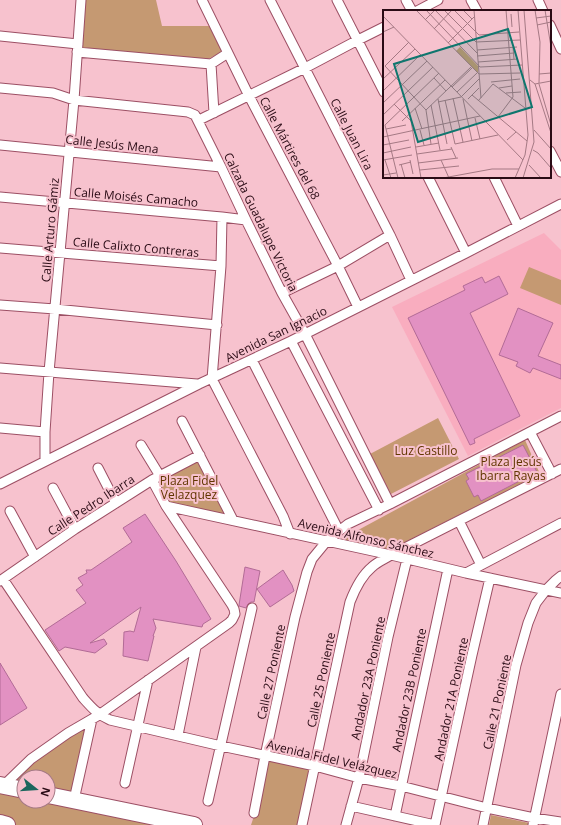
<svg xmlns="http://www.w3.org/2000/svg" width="561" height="825" font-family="'Open Sans',sans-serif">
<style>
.built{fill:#f9adbf}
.green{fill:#c59972}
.building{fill:#e291c2;stroke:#b26b96}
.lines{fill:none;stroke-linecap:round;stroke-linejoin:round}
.street-casing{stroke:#9c4f64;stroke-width:11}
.highway-casing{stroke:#9c4f64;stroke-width:18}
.street{stroke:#fff;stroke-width:9}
.highway{stroke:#fff;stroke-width:16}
.labels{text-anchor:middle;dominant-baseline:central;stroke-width:4;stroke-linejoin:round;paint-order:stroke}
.street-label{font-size:12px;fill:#2a0b15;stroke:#f7c2ce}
.park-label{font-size:12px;fill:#613600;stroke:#f7c2ce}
.inset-road{fill:none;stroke:#a57984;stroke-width:1}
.view{fill:#0f766e;fill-opacity:0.15;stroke:#0f766e;stroke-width:2}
.inset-edge{fill:none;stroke:#2a0b15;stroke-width:2}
</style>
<rect width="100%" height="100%" fill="#f7c2ce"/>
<path class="built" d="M544,233L561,250V408L468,456L392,307Z"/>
<path class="green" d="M84,0H156L162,26H210L224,51L208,59L81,48Z
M529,267L561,280V305L520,288Z
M438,418L459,459L391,494L370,454Z
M525,440L540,474L384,553L336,542Z
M200,455L233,520L166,506L152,480Z
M90,722L74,794L48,788V777H24V783L12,780L33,761Z
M266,757L314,767L301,825H251L255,813Z
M0,786L24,792V801H48L183,825H12L0,822Z
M491,815L529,823V825H489Z"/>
<path class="building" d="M499,276L508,294L470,313L520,416L474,439L475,443L470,445L408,318L465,290L463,286L482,277L485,283Z
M518,308L553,323L538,356L561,365V379L533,368L530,373L516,366L518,362L499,355Z
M523,445L537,472L481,501L478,495L474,497L466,481L469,479L466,474Z
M145,514L176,561L211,619L203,624L202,627L153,619L156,628L153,636H154L148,661L123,656L124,632L130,631L134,632L141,607L90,643L104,639L107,644L95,653L65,647L59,651L45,630L86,603L76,590L83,585L78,578L87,573L86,570H91L132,542L123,528Z
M245,567L260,571L254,602H251L248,604L246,608L239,606V605Z
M283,570L292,585L294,591L270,607L257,589Z
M0,663L27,708L0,725Z"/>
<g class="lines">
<g class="street-casing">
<path id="street" d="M202,0L249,96L338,266L358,307
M270,0L390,235L411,280
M337,0L384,92
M406,0L412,11
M471,0L477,11
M538,0L543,11
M417,11L438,0
M550,25L561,49
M0,36L78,44
M77,52L211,64L228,53
M211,64L214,113
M0,88L53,93L74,100L188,112L195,115L221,167L246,220L282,293L305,334L390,504
M199,120L305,68L358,40L384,27
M0,145L221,167
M550,151L561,172
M428,177L466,253
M494,177L518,226
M0,197L222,217L246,220
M0,248L221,266
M282,293L338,266L390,235
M0,305L55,309L217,325
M291,341L379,510
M252,360L339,531
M0,368L197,384
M212,379L283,516L290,534
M212,379L221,266L222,217
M182,421L233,520
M0,428L45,432
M530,432L552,474
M141,445L160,476
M45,461V432L49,372L74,100L81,0
M98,468L116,503
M0,484L199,384L291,341L305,334L466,253L561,204
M53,488L75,529
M166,506L391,555L466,573L561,593
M10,511L35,557
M459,521L481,565
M466,573L561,523
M3,579L83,698C92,708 97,714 110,720L221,746L315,766L359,778L401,786L487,808L534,818L561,822
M0,581L75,529L152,480L200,455
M178,735L196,647
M125,783L148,680
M3,786L31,759L68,733L99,715L229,623L232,620L235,614L234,609L232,605L166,506L152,480
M74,800L92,719
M208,801L252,608
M351,806L435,825
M254,813L265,756L295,617L307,572L312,559L326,542L339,531L348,524L390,504L561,416
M395,816L448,569
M302,825L350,602C355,589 361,576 372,567C377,562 385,559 391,555L561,469
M346,825L359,778L388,637L407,559
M435,825L472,655L490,578
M483,825L516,665L528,623L536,603L546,590L556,580L561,576
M533,825L561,694"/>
</g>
<g class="highway-casing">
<path id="highway" d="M0,785L24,790
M48,795L194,825
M0,823L7,825"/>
</g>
<use href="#street" class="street"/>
<use href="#highway" class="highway"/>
</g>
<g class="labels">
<g class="street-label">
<text transform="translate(352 134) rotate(63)">Calle Juan Lira</text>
<text transform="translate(112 144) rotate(6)">Calle Jesús Mena</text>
<text transform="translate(290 148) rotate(62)">Calle Mártires del 68</text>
<text transform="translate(136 197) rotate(5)">Calle Moisés Camacho</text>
<text transform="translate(261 222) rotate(64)">Calzada Guadalupe Victoria</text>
<text transform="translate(50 230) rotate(-85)">Calle Arturo Gámiz</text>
<text transform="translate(136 247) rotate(5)">Calle Calixto Contreras</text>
<text transform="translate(276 334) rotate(-26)">Avenida San Ignacio</text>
<text transform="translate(91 505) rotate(-33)">Calle Pedro Ibarra</text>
<text transform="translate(366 538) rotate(13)">Avenida Alfonso Sánchez</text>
<text transform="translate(271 672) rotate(-78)">Calle 27 Poniente</text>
<text transform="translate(368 678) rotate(-78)">Andador 23A Poniente</text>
<text transform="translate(321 680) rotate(-78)">Calle 25 Poniente</text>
<text transform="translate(409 690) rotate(-78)">Andador 23B Poniente</text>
<text transform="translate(451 699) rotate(-78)">Andador 21A Poniente</text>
<text transform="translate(497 702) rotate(-78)">Calle 21 Poniente</text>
<text transform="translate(332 759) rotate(13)">Avenida Fidel Velázquez</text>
</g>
<g class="park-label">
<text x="426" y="450">Luz Castillo</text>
<text x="511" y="461">Plaza Jesús<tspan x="511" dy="14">Ibarra Rayas</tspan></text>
<text x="189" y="480">Plaza Fidel<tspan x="189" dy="14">Velazquez</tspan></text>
</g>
</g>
<g transform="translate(383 10)">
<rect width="168" height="168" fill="#f7c2ce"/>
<path d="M77,37L95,56V63L73,41Z" fill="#c59972"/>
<path class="inset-road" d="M33,0L96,64L137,63M43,0L97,57L139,55M52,0L94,43M61,0L93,32L137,30M71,0L96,25L136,22M80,0L89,9M91,0L98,88M152,0L157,32L156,73M162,0L168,37M128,4L129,17M0,6L140,150M153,8L168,6M42,10L52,0M154,15L168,12M51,19L69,0M0,22L11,17M26,32L2,56L43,100M65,33L91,7M130,37L131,49M94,40L134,37M94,46L131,43M95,52L135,49M156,64L168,63M51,68L63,81M0,69L32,39M147,70L152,74L168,71M108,72L137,69M152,74L168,123M156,74L168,115M69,77L89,58M116,78L129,76M0,81L38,44M74,82L94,63M123,83L138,82M89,85L144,131M78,87L96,69M70,88L80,132M55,89L64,134M80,89L89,131M85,89L96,78M62,90L72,134L115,125M95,91L110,74L142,98M55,92L78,87M0,93L44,51M11,94L28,111L38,168M48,95L57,140M32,98L39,119M43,100L88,57M43,100L48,134M0,105L50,57M115,107L130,87L123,0M92,108L97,129M19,111L62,70M2,115L56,63M2,115L15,168M3,119L23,115M37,120L41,135M151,120L168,139M0,127L97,106M124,130L133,122M0,135L26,130M33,137L56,133M68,137L73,148M150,140L155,143L168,158M0,143L28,137M34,144L69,139M0,150L29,145M2,150L8,168M27,150L30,164M58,150L66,168M35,153L75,148M18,154L22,168M16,155L28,152M146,155L158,168M37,160L76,156M0,165L13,163M60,168L109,159H136M132,168L142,145L145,125L135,0M140,168L151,132L141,0"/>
<path class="view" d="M125,19L149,97L35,132L11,54Z"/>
<rect width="168" height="168" class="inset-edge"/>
</g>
<g transform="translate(36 789) rotate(107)"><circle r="19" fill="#f7c2ce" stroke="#a57984"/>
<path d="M0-3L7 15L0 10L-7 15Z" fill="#1c665d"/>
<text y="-6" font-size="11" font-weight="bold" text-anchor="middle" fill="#2a0b15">N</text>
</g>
</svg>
